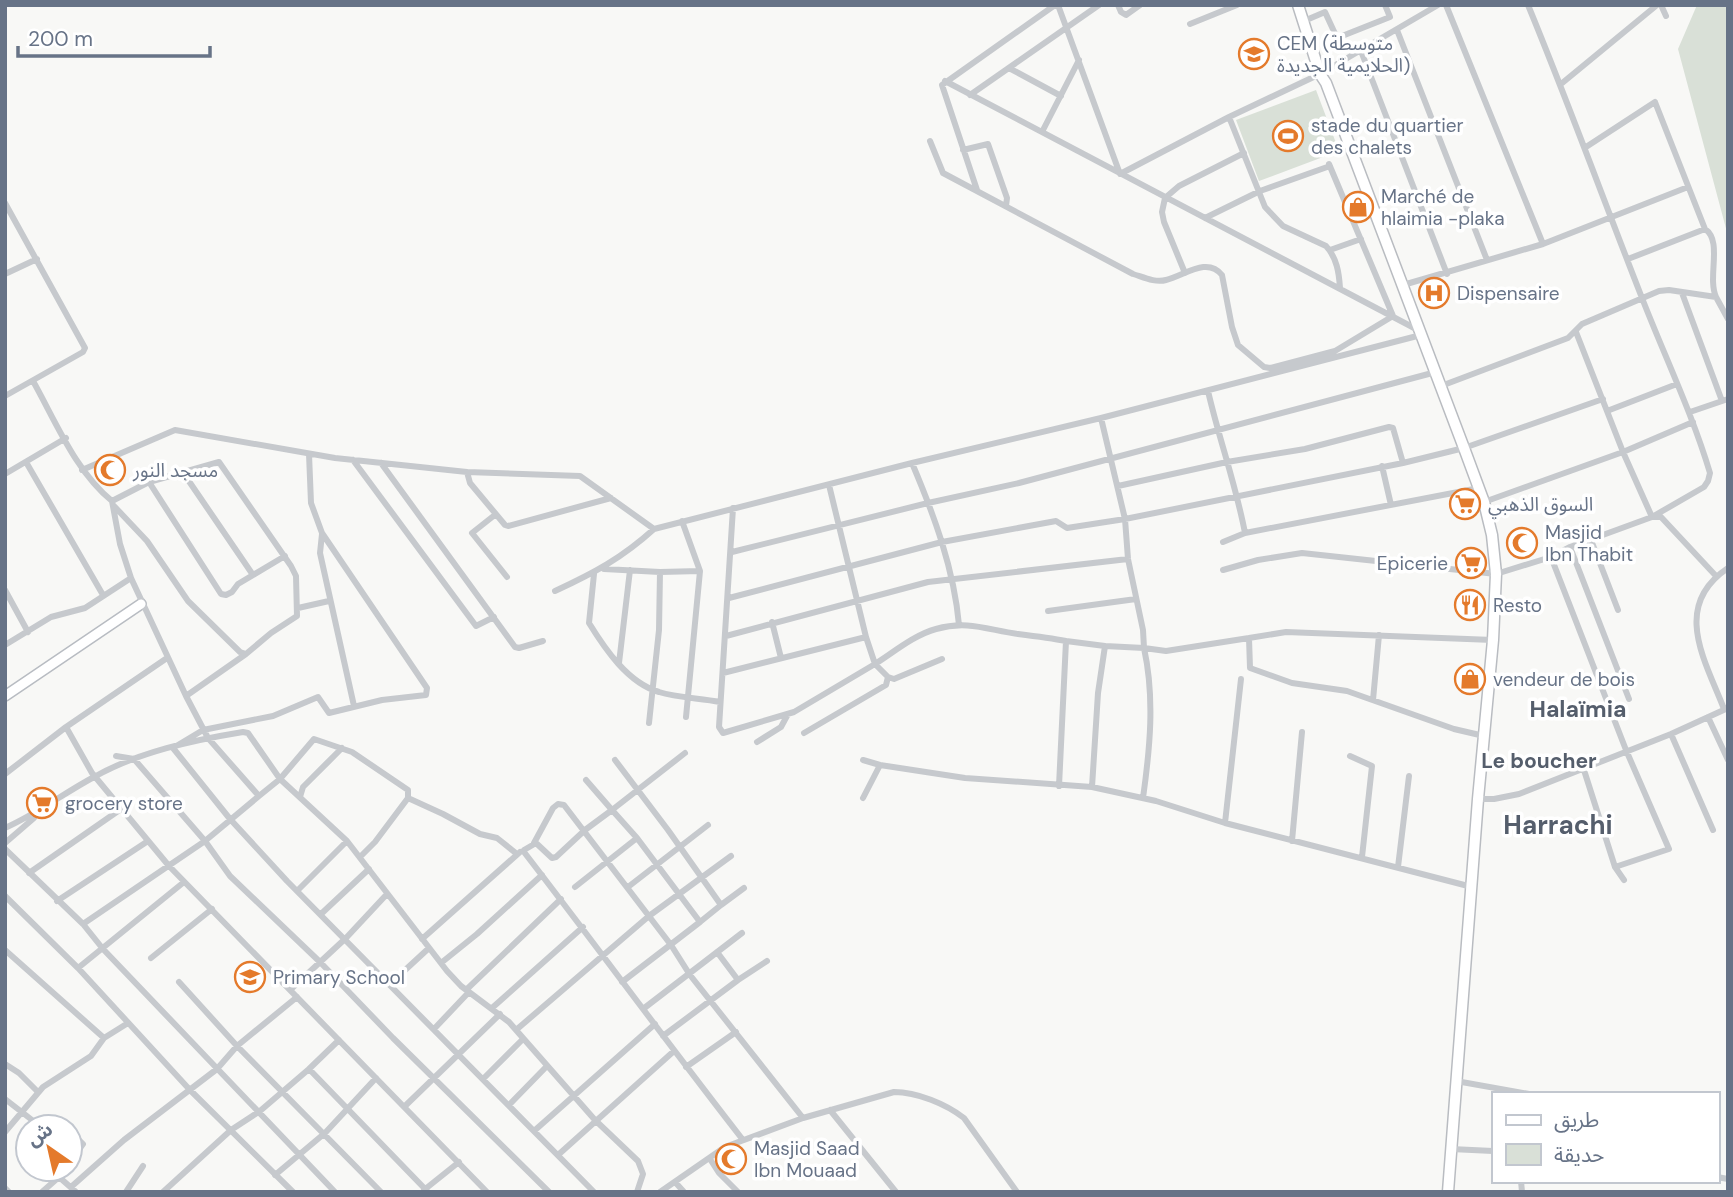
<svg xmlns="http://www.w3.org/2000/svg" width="1733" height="1197" font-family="'DM Sans','Noto Sans Arabic',sans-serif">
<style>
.green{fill:#d9e0d7}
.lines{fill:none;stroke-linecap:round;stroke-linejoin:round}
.secondary-casing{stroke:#b8bcc2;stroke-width:12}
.primary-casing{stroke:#b9bcc1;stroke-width:13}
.street{stroke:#c6c9cd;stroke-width:6}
.secondary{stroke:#fff;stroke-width:9}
.primary{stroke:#fff;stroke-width:10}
.labels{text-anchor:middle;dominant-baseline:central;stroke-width:7;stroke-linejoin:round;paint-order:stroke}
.poi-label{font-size:19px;fill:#677387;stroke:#fff;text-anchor:start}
.neighbourhood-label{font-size:21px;font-weight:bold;fill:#555e6c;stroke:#fff}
.quarter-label{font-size:23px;font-weight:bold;fill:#555e6c;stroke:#fff}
.district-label{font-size:26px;font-weight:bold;fill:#555e6c;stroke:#fff}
</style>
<rect width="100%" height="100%" fill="#f8f8f6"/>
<path class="green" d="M1697,5H1728V236L1678,49Z
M1316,90L1339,151L1259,181L1236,120Z"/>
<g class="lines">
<g class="secondary-casing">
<path id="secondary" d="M5,696L141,604"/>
</g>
<g class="primary-casing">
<path id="primary" d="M1298,5L1320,74L1326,83L1464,448L1484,502L1492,535L1496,574L1493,640L1478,799L1448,1192"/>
</g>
<path class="street" d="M1058,5L1120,174L1229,117L1265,207L1283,226L1326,246C1337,258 1339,273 1340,288
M1118,5L1121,12L1126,15L1140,5
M1446,5L1543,244L1688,187
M1528,5C1568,102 1604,201 1642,298C1665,357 1692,413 1710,473L1708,481L1704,487L1652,517L1623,452L1576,332
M1661,5L1666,16
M1304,21L1325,12L1337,38L1390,17L1385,5
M1190,24L1237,5
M1397,30L1487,260
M1361,51L1447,274
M1009,68L1061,96
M945,81L1418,330
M1561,84L1657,5
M970,95L1099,5
M1229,117L1320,74L1438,5
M1042,132L1079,60
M930,141L943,173L1133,274C1143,277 1155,283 1166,280C1184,276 1207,256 1222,275L1232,327L1238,345L1264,367L1270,368L1335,351L1393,316L1329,164
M1586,147L1655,102L1705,229C1723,241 1707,277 1716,297
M963,150L988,144L1007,198L1006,206
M977,190L942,85L1055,5
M5,203L85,348L83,352L5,396
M1205,218L1260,191L1330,166
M1330,250L1361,239
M1628,259L1705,229
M1185,273L1164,222L1162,212L1165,198L1179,186L1244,153
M5,274L37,259
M1403,285L1543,244
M1682,293L1722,401
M33,381C56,422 76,472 112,501L120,544L131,578L186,696L208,738L259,796L205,841L83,924
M1441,386L1568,338L1582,324L1659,291L1669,290L1716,297L1728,319
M1208,391C1219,439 1236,485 1245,533
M1607,411L1677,384
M1690,412L1728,399
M309,454L311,503L322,533L427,688L426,695L382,700L329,713L318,697L273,716L203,730L173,748L230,819L287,881L594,1192
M353,460L476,626L494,617
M26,462L103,595
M381,463L515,647L519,648L543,641
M912,463C934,515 954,569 959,625
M1382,466L1391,505
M82,470L175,430L335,458L467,472L580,476L654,529L912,463L1101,418L1421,335
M182,471L253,575
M467,472L470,483L505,525L508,526L611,498
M5,474L66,438
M149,482L221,594L226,595L232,592L238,584L285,556
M1118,486L1227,462L1305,449L1389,427L1393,428L1403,463
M112,501L149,482L219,462L291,566L296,576L297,616L271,633L246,654L240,652L188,601L147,541L114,506
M1484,502L1623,452L1693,422
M733,508L719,727L723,733L794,712L875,664L866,637L829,485
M496,514L472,533L507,577
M682,521L700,571L686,717
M322,534L320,553L354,706
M1591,540L1618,610
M1223,542L1245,533L1479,488
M1570,547L1629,699
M732,552L928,503L1019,483L1436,372
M1551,557L1626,750L1669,849L1615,867
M604,569L660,572L700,571
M1223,570L1258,560L1302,553L1496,574L1551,557L1570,547L1652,517H1661L1716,576
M594,574L589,623C605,649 628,683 659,692C678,698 701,698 720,702
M5,590L28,632
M555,591C594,573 622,558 654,529
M729,598L942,542L1056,521L1067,528L1125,519L1403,463L1464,448L1603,399
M298,608L329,601
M1048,611L1136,599
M772,622L781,658
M726,636L928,582L1128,559
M5,645L51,617L85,608L131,578
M942,659L894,679L888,677L875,664C894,652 914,635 936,629C968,620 988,630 1018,634C1034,636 1050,638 1066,641
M619,663L630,570
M723,673L866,637
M186,696L246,654
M1373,700L1379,635
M1724,709C1705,660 1671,606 1728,568
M1708,717L1728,760
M649,723L659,630L660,572
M66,727L92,773L169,866L487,1192
M804,733L886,685L888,677
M1671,734L1713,830
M1484,736L1454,729L1347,691L1292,683L1250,668L1249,638L1286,632L1493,640
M757,742L781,727L788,714
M116,756L134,759L205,841L230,876L320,962L393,1038L549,1192
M1350,756L1372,766L1362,857
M615,760L668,830L721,905L700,922
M863,760L880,765L965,778L1092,787L1156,801L1225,823L1472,887
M1583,767L1615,867L1624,880
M5,774L66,727L167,658
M586,780L612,810L685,753
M1059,786L1066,641L1105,646L1144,648L1143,630L1128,559L1125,519L1101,418
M1092,787L1098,693L1105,646
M259,796L280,779L314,739L352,752L408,790V798L443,814L480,834L497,838L517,854
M300,797L303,787L342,748
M863,798L880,765
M1143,798C1150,748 1155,698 1144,648L1166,651L1249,638
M1478,799H1494L1519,794L1671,734L1728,708
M1225,823L1241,679
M5,828C37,814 64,793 94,777C138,752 194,740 243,732L248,733L280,779L347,841L447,971L461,986L509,1022L595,1120L638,1161L643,1174L637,1192
M1292,841L1302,732
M5,843L34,818
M534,843L553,808L558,804L564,805L671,945L690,975L803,1118
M5,849L83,924L103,949L335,1192
M360,857L375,842L408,798
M1398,867L1409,776
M29,873L121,809
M575,887L637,838
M628,887L708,825
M297,891L347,841
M5,896L78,968L190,1090L293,1192
M57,901L148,841
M721,905L744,888
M321,914L369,869
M422,939L520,852
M5,950L104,1038
M151,958L212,909
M441,963L477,934L542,875
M78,968L184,882
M738,980L767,961
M179,982L237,1046L381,1192
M622,982L700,922L637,838L612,810L585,830L556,857L552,858L536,843L524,850V852C598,948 669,1045 743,1140
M390,984L429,948
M290,990L346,938L387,894
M466,990L561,899
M492,1008L583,927
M643,1009L742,933
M434,1029L469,992
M516,1030L649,916L731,856
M663,1036L738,980L717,952
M339,1040L309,1069L428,1192
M5,1064L19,1073L38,1092
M686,1067L736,1032
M483,1079L523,1039
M1456,1081L1529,1094
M5,1099L41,1127
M509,1105L546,1067
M404,1107L500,1014
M830,1110L896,1192
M534,1131L655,1024
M5,1132L43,1087L91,1056L104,1038L128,1023
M1451,1149L1493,1151
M558,1155L674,1051
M710,1159L719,1173L738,1192
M70,1162L83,1144L77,1138
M275,1175L325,1133L376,1078
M1717,1177L1728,1179
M1521,1181L1522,1192
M675,1182L684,1192
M71,1187L124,1140L217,1069L237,1046L297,997
M5,1188L9,1192
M424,1190L459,1162
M42,1192L59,1177L76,1192
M126,1192L143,1166
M163,1192L231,1130L260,1111L309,1069
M660,1192L725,1147L803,1118L894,1092C917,1092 946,1104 964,1118L1017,1192"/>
<use href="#secondary" class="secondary"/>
<use href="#primary" class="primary"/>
</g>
<defs>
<g id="school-ring" transform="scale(1.575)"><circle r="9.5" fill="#fff" stroke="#e47a2b" stroke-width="1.5"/><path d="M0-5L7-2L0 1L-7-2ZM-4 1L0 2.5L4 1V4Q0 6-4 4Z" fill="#e47a2b"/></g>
<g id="stadium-ring" transform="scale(1.575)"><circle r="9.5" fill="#fff" stroke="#e47a2b" stroke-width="1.5"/><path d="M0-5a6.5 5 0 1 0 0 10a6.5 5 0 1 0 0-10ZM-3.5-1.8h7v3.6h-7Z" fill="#e47a2b"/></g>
<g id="shop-ring" transform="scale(1.575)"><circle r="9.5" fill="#fff" stroke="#e47a2b" stroke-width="1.5"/><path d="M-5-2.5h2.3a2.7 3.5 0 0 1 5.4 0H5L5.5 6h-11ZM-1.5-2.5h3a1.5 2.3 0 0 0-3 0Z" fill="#e47a2b"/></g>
<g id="hospital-ring" transform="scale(1.575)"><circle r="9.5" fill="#fff" stroke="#e47a2b" stroke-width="1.5"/><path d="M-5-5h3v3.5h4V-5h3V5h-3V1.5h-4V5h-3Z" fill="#e47a2b"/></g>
<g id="mosque-ring" transform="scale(1.575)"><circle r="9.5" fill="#fff" stroke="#e47a2b" stroke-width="1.5"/><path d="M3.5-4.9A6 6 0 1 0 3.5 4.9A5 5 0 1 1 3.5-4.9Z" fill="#e47a2b"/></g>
<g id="supermarket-ring" transform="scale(1.575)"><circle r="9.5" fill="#fff" stroke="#e47a2b" stroke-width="1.5"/><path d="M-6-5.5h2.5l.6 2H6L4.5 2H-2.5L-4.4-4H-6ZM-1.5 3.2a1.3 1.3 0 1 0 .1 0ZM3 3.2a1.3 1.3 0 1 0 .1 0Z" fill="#e47a2b"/></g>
<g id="restaurant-ring" transform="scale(1.575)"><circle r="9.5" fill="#fff" stroke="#e47a2b" stroke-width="1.5"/><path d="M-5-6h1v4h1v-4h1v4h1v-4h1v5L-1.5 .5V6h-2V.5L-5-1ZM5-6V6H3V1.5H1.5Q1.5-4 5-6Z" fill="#e47a2b"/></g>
</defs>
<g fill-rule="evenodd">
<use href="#school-ring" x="1254" y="54"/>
<use href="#stadium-ring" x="1288" y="136"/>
<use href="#shop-ring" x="1358" y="207"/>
<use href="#hospital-ring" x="1434" y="293"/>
<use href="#mosque-ring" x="110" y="470"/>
<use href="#supermarket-ring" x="1465" y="504"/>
<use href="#mosque-ring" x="1522" y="543"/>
<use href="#supermarket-ring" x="1471" y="563"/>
<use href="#restaurant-ring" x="1470" y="605"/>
<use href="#shop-ring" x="1470" y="679"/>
<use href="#supermarket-ring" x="42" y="803"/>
<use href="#school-ring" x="250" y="977"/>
<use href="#mosque-ring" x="731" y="1159"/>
</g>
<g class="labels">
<g class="poi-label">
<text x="1277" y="43">CEM (متوسطة<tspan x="1277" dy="22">الحلايمية الجديدة)</tspan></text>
<text x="1311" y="125">stade du quartier<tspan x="1311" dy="22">des chalets</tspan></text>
<text x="1381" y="196">Marché de<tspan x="1381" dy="22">hlaimia -plaka</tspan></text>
<text x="1457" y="293">Dispensaire</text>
<text x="133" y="470">مسجد النور</text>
<text x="1488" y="504">السوق الذهبي</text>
<text x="1545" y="532">Masjid<tspan x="1545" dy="22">Ibn Thabit</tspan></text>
<text x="1448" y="563" text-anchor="end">Epicerie</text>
<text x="1493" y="605">Resto</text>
<text x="1493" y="679">vendeur de bois</text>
<text x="65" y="803">grocery store</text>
<text x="273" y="977">Primary School</text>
<text x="754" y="1148">Masjid Saad<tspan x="754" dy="22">Ibn Mouaad</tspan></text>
</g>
<g class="neighbourhood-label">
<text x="1539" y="761">Le boucher</text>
</g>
<g class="quarter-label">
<text x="1578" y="709">Halaïmia</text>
</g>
<g class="district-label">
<text x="1558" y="825">Harrachi</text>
</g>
</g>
<rect width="1733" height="1197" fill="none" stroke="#677387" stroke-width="14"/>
<rect x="1492" y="1092" width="228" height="91" fill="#ffffff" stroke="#c2c7cf" stroke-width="2"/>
<rect x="1506" y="1115" width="35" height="10" fill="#ffffff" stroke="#c2c7cf" stroke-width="2"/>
<text x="1554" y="1127" font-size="21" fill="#677387">طريق</text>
<rect x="1506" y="1144" width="35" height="21" fill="#d9e0d7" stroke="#c2c7cf" stroke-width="2"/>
<text x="1554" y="1162" font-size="21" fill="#677387">حديقة</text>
<g transform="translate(49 1148) rotate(326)"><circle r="33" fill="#ffffff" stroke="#c2c7cf" stroke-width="2"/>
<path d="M0-5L12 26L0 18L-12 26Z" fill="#e47a2b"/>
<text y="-10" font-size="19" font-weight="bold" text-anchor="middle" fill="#677387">ش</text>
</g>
<path d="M18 46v10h192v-10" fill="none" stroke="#677387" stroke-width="3.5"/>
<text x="28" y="46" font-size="21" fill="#677387" stroke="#ffffff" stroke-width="5" paint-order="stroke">200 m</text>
</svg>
